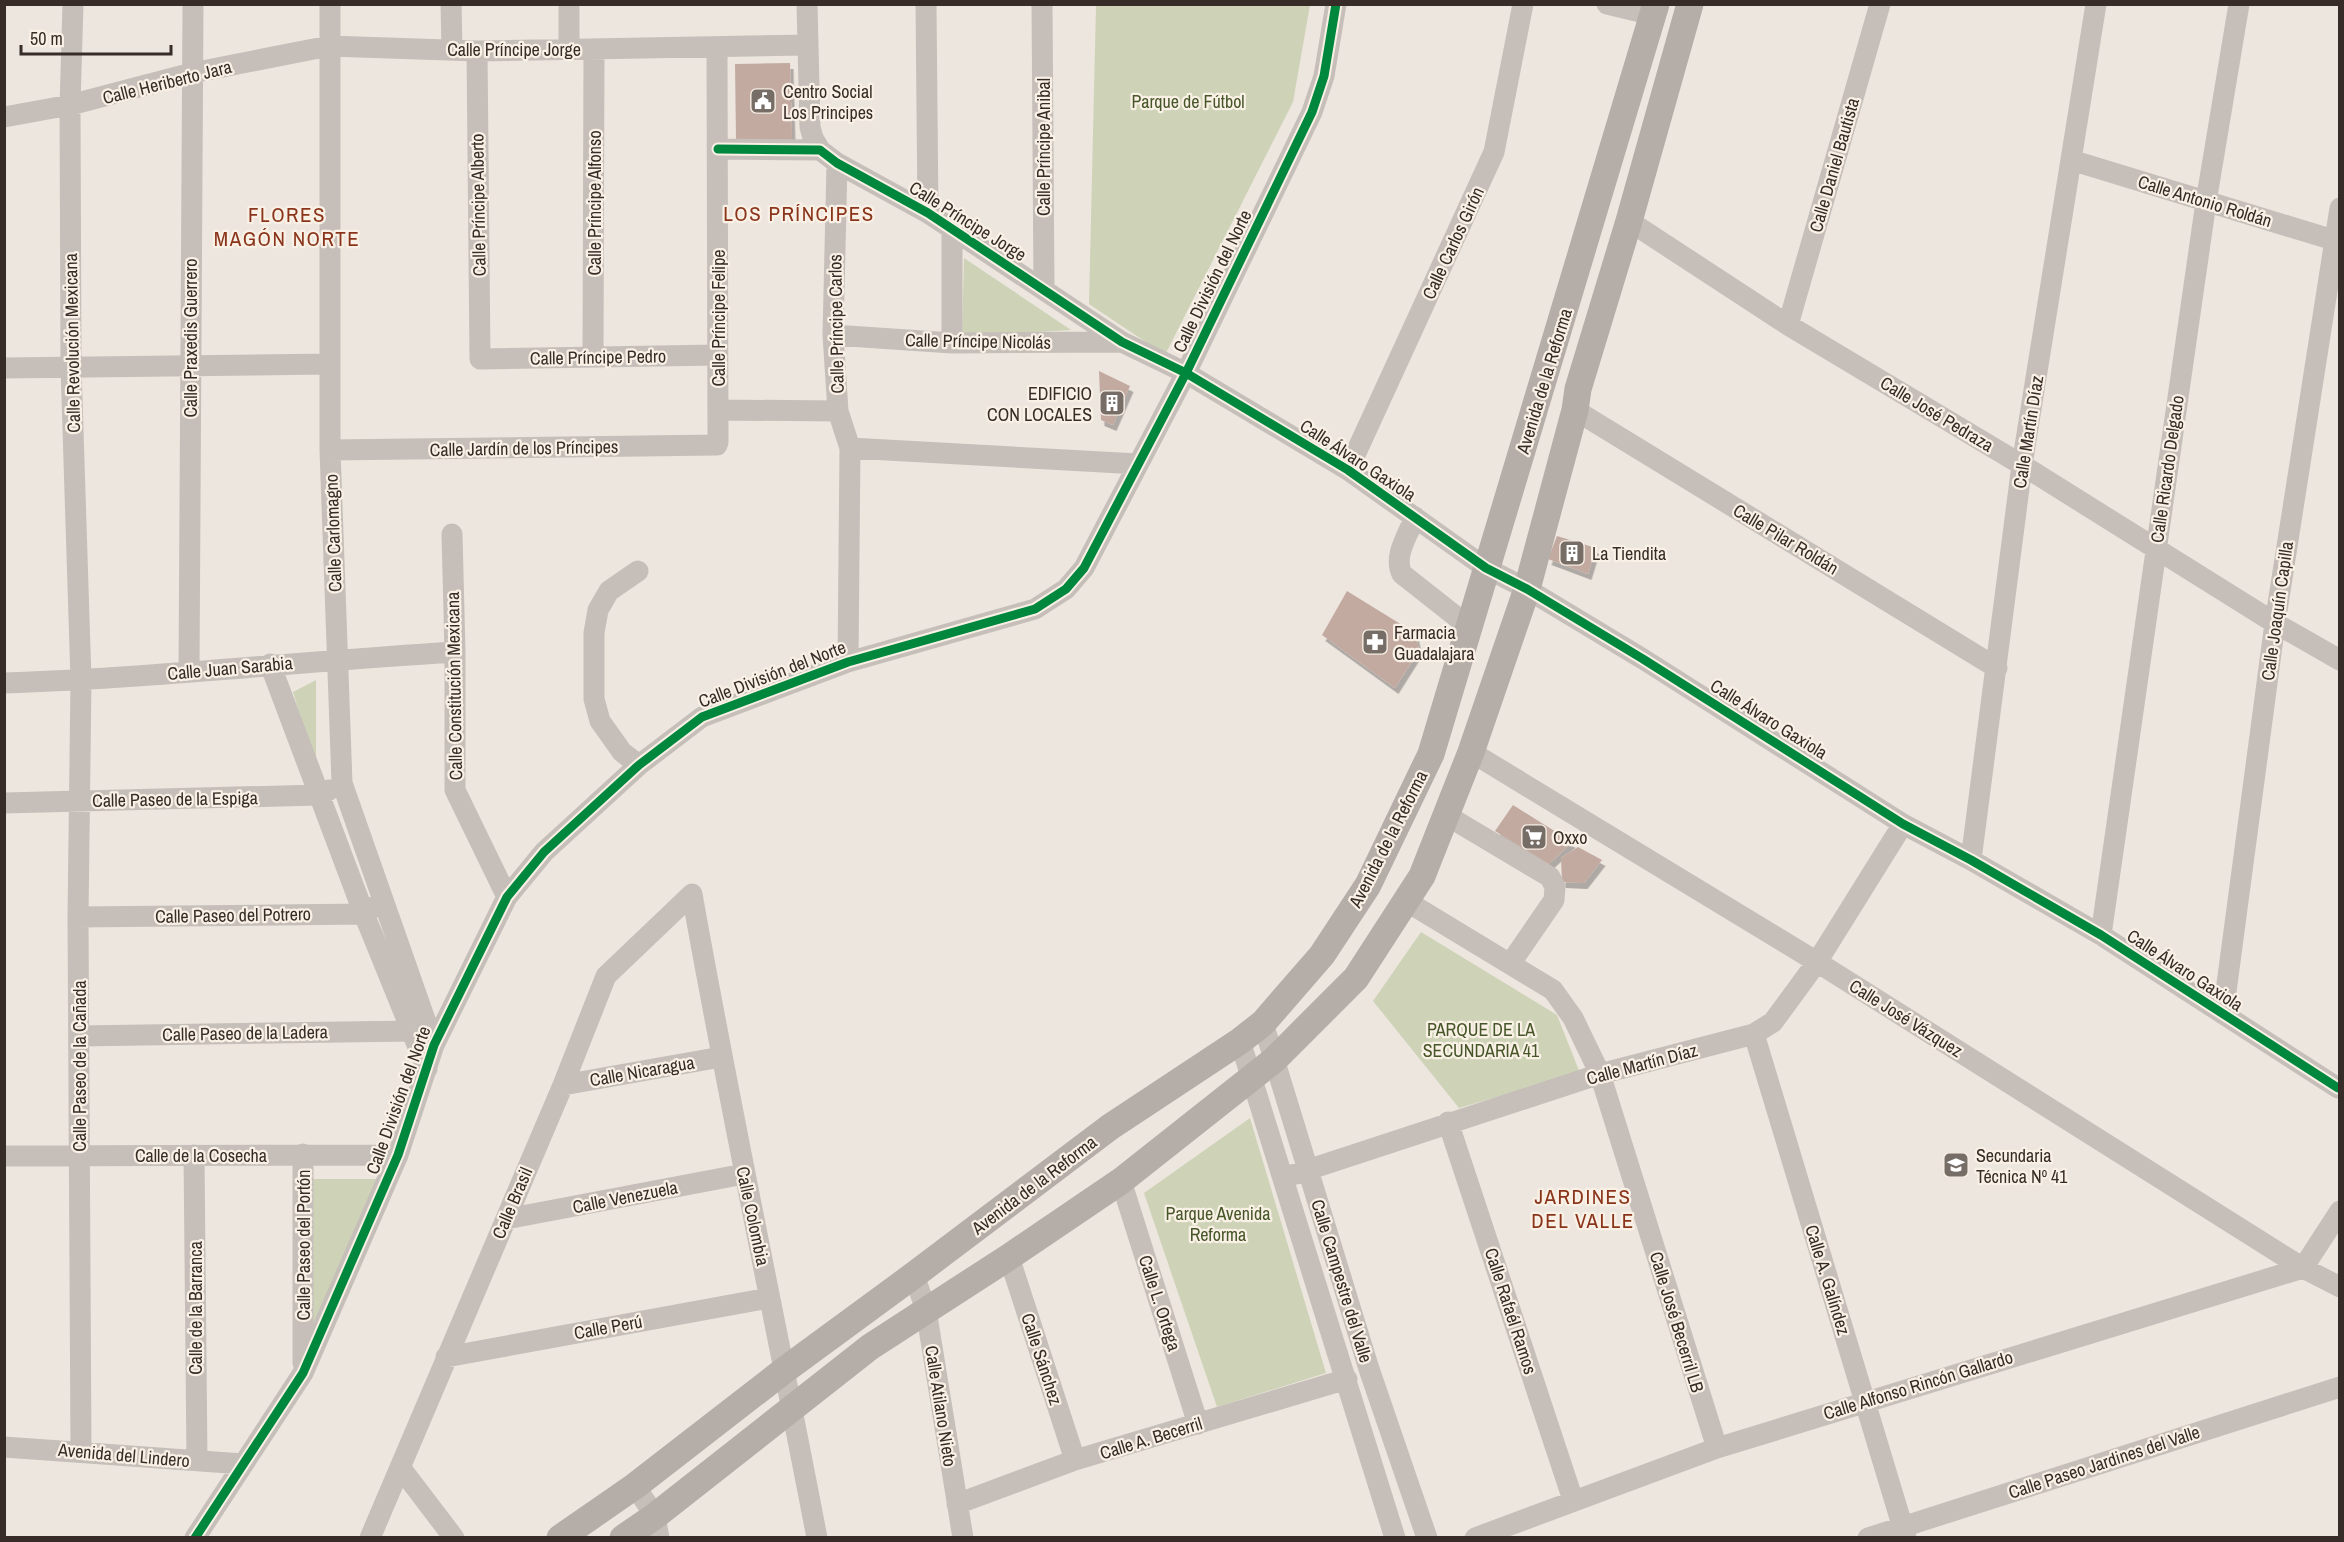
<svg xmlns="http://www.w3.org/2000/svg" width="2344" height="1542" font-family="'Archivo Narrow',sans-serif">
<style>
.green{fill:#ced3b8}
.building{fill:#c2aaa0;filter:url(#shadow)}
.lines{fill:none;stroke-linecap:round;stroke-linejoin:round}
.minor{stroke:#c6bfb9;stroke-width:21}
.major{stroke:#b5ada8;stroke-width:27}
.cycleway-casing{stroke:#faf1e6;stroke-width:13}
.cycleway{stroke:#00873e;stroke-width:9}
.labels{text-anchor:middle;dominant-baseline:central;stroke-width:4.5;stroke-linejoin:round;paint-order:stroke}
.street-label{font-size:18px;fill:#372c27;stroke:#faf1e6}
.poi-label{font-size:18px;fill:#372c27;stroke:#faf1e6;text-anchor:start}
.park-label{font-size:18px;fill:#465629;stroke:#faf1e6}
.quarter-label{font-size:21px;letter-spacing:1.5px;fill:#8a351b;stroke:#faf1e6}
</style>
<defs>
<filter id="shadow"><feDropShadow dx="3.5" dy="6" stdDeviation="0" flood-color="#0004"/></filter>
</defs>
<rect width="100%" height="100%" fill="#ede6df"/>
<path class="green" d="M1096,5H1310L1293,102L1165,355L1089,304Z
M964,258L1071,330L962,337Z
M316,680V768L293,692Z
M1421,932L1557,1015L1580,1073L1459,1108L1373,1001Z
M1250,1118L1326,1373L1217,1407L1144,1193Z
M312,1179H377L307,1354Z"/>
<path class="building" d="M790,63L792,139L736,141L735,64Z
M1099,371L1130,386L1113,425L1101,420Z
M1557,536L1596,548L1588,574L1548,559Z
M1347,591L1415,633L1419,650L1395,688L1322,635Z
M1513,805L1572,842L1549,864L1495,831Z
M1578,847L1602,860L1584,883L1562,882L1561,858Z"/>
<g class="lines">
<path class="minor" d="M73,4L70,105L71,367L81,680L78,917L81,1451
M330,4V450L342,783L434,1045
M451,4L452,50
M569,4V49
M807,4L810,127L813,138L820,150
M926,4L928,213
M1042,4L1044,289
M1607,4L1653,15
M477,51L480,359L717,355
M4,117L70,105L192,73L329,46L477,51L807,45
M718,149L820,150L837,163L928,213L1122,342L1186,373L1348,470L1486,568L1527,589L1643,659L1903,824L1971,860L2101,935L2338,1088
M2071,160L2340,242
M837,163L833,335L838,411L850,448L848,662
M1629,221L1788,325L2022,465L2275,623L2340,660
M952,228V343
M1788,325L1880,4
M833,335L952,343L1122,342
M593,356L594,50
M4,368L330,364
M718,410L838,411
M1575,410L1997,668
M850,448L1138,464
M330,450L717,445L718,442L717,47
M1348,470L1494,152L1523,4
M1415,517C1408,535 1393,556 1402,574L1468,626
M452,534L455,652V790L507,897
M638,571L609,591L598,610L594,633V699L600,721L622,752L639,765
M270,664L364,914L427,1069
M189,671L193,4
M4,683C155,678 305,661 455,652
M1471,752L1817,962L2303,1268L2340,1287
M4,803L319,795L329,790
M1446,815L1550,877L1555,887L1554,900L1510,964
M1971,860L2022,465L2096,4
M692,894C730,1109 776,1323 817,1538
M1406,901L1553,990L1573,1018L1600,1074L1717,1448
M78,917L364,914L375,906
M2101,935L2206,202L2239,4
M2223,1014L2275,623L2340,208
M1263,1023L1369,1369L1427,1538
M1754,1034L1906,1538
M79,1036L412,1031
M1240,1041L1395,1538
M563,1085L721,1057
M1448,1122L1573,1500
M194,1155L197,1461
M4,1156L398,1155
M1283,1178L1600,1074L1754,1034L1773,1022L1817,962L1903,824
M1121,1181L1198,1424
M506,1219L744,1174
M1009,1257L1075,1460
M914,1275L926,1310L963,1538
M446,1357L769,1298
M303,1363V1154
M4,1447L243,1464
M400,1467L454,1538
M635,1486L655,1516L659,1538
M957,1504L1075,1460L1347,1379
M195,1538L303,1373L398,1155L434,1045L507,897L544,852L639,765L702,717L848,662L1035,609L1066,589L1084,568L1186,373L1312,112L1324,76L1336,4
M370,1538L563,1085L606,976L692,894
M1475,1538L1717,1448L2303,1268L2340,1211
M1868,1538L2340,1387"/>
<path class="major" d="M560,1538L635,1486L786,1369L914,1275L1110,1127L1240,1041L1263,1023L1322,955L1368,885L1431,754L1656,4
M623,1538L655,1516L870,1347L1009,1257L1121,1181L1274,1060L1356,978L1422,876L1471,752L1527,589L1575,410L1578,389L1629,221L1690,4"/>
<g class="cycleway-casing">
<path id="cycleway" d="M718,149L820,150L837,163L928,213L1122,342L1186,373L1348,470L1486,568L1527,589L1643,659L1903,824L1971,860L2101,935L2338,1088
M195,1538L303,1373L398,1155L434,1045L507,897L544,852L639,765L702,717L848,662L1035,609L1066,589L1084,568L1186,373L1312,112L1324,76L1336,4"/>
</g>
<use href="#cycleway" class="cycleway"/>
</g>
<defs>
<g id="civic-square" transform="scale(1.35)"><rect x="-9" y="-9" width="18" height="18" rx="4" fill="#776d67" stroke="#faf1e6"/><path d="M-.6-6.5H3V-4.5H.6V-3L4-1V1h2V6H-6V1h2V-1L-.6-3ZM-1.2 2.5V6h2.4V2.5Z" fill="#fff"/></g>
<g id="building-square" transform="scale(1.35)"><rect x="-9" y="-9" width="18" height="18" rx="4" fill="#776d67" stroke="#faf1e6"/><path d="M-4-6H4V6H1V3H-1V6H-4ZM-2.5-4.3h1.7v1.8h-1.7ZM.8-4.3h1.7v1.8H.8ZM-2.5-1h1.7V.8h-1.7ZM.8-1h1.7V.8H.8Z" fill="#fff"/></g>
<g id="pharmacy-square" transform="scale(1.35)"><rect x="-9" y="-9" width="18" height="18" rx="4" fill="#776d67" stroke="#faf1e6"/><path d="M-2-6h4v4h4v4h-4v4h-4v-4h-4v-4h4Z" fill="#fff"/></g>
<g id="supermarket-square" transform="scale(1.35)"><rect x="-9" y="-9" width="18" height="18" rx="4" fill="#776d67" stroke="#faf1e6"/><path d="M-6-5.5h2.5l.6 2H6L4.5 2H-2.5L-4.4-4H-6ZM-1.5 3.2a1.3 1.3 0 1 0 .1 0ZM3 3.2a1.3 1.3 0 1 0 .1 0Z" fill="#fff"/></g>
<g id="school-square" transform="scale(1.35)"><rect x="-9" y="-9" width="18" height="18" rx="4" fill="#776d67" stroke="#faf1e6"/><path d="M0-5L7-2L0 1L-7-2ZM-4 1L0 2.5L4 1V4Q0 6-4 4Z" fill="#fff"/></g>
</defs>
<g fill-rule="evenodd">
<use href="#civic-square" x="763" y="101"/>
<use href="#building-square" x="1112" y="403"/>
<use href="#building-square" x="1572" y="553"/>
<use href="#pharmacy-square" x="1375" y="642"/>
<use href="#supermarket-square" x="1534" y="837"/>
<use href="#school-square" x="1956" y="1165"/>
</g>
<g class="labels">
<g class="street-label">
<text x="514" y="49">Calle Príncipe Jorge</text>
<text transform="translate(167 82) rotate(-14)">Calle Heriberto Jara</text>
<text transform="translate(1043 147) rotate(-90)">Calle Príncipe Anibal</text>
<text transform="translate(1834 165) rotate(-74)">Calle Daniel Bautista</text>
<text transform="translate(2205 201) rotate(17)">Calle Antonio Roldán</text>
<text transform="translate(594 203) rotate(-90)">Calle Príncipe Alfonso</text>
<text transform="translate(478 205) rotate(-91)">Calle Príncipe Alberto</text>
<text transform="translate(968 221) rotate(32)">Calle Príncipe Jorge</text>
<text transform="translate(1453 243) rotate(-65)">Calle Carlos Girón</text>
<text transform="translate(1212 281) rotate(-64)">Calle División del Norte</text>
<text transform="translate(718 318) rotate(-90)">Calle Príncipe Felipe</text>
<text transform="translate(836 324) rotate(-91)">Calle Príncipe Carlos</text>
<text transform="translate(190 338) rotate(-90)">Calle Praxedis Guerrero</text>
<text transform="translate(978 341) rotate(1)">Calle Príncipe Nicolás</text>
<text transform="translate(72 343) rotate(-91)">Calle Revolución Mexicana</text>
<text transform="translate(598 357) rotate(-1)">Calle Príncipe Pedro</text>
<text transform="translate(1544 381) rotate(-73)">Avenida de la Reforma</text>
<text transform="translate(1937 414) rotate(31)">Calle José Pedraza</text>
<text transform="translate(2028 432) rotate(-81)">Calle Martín Díaz</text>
<text transform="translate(524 448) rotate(-1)">Calle Jardín de los Príncipes</text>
<text transform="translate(1358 460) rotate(33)">Calle Álvaro Gaxiola</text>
<text transform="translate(2167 469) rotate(-82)">Calle Ricardo Delgado</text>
<text transform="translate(333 533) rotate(-92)">Calle Carlomagno</text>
<text transform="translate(1786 539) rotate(31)">Calle Pilar Roldán</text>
<text transform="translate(2277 611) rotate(-82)">Calle Joaquín Capilla</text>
<text transform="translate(230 668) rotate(-5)">Calle Juan Sarabia</text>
<text transform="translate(772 674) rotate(-21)">Calle División del Norte</text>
<text transform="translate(454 686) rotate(-91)">Calle Constitución Mexicana</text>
<text transform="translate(1769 719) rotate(32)">Calle Álvaro Gaxiola</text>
<text transform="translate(175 799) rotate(-1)">Calle Paseo de la Espiga</text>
<text transform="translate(1388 839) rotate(-63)">Avenida de la Reforma</text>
<text transform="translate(233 915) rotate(-1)">Calle Paseo del Potrero</text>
<text transform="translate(2185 970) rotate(33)">Calle Álvaro Gaxiola</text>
<text transform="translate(1906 1018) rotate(32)">Calle José Vázquez</text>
<text transform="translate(245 1033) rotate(-1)">Calle Paseo de la Ladera</text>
<text transform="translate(1642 1064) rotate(-15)">Calle Martín Díaz</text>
<text transform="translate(79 1066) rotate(-90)">Calle Paseo de la Cañada</text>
<text transform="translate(642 1071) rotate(-10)">Calle Nicaragua</text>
<text transform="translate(398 1100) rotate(-70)">Calle División del Norte</text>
<text x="201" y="1155">Calle de la Cosecha</text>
<text transform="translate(1034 1185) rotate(-37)">Avenida de la Reforma</text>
<text transform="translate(625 1197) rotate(-11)">Calle Venezuela</text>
<text transform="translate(512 1203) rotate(-67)">Calle Brasil</text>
<text transform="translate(753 1216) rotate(78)">Calle Colombia</text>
<text transform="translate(303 1245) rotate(-90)">Calle Paseo del Portón</text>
<text transform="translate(1828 1280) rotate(73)">Calle A. Galíndez</text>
<text transform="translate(1342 1281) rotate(73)">Calle Campestre del Valle</text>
<text transform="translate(1160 1303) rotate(72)">Calle L. Ortega</text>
<text transform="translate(195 1308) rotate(-90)">Calle de la Barranca</text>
<text transform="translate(1511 1311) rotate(72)">Calle Rafaél Ramos</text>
<text transform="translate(1677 1322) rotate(73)">Calle José Becerril LB</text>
<text transform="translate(608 1327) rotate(-10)">Calle Perú</text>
<text transform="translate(1042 1359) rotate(72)">Calle Sánchez</text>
<text transform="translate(1918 1385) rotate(-17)">Calle Alfonso Rincón Gallardo</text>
<text transform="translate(941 1406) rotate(81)">Calle Atilano Nieto</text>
<text transform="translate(1151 1438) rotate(-17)">Calle A. Becerril</text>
<text transform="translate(124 1455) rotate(5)">Avenida del Lindero</text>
<text transform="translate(2104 1462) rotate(-18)">Calle Paseo Jardines del Valle</text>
</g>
<g class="poi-label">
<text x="783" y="91">Centro Social<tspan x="783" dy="21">Los Principes</tspan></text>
<text x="1092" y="393" text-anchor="end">EDIFICIO<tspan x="1092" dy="21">CON LOCALES</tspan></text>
<text x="1592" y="553">La Tiendita</text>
<text x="1394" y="632">Farmacia<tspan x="1394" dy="21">Guadalajara</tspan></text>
<text x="1553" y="837">Oxxo</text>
<text x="1976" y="1155">Secundaria<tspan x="1976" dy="21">Técnica Nº 41</tspan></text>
</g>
<g class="park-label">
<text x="1188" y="101">Parque de Fútbol</text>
<text x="1481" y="1029">PARQUE DE LA<tspan x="1481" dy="21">SECUNDARIA 41</tspan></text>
<text x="1218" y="1213">Parque Avenida<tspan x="1218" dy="21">Reforma</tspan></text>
</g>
<g class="quarter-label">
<text x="799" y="213">LOS PRÍNCIPES</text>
<text x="287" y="214">FLORES<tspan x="287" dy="24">MAGÓN NORTE</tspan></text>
<text x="1583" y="1196">JARDINES<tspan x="1583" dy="24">DEL VALLE</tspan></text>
</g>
</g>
<rect width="2344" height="1542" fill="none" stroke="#372c27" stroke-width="12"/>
<path d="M21 45v9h150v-9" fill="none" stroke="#372c27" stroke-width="3"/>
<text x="30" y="45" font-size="18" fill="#372c27" stroke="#faf1e6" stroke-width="4.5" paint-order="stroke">50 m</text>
</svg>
